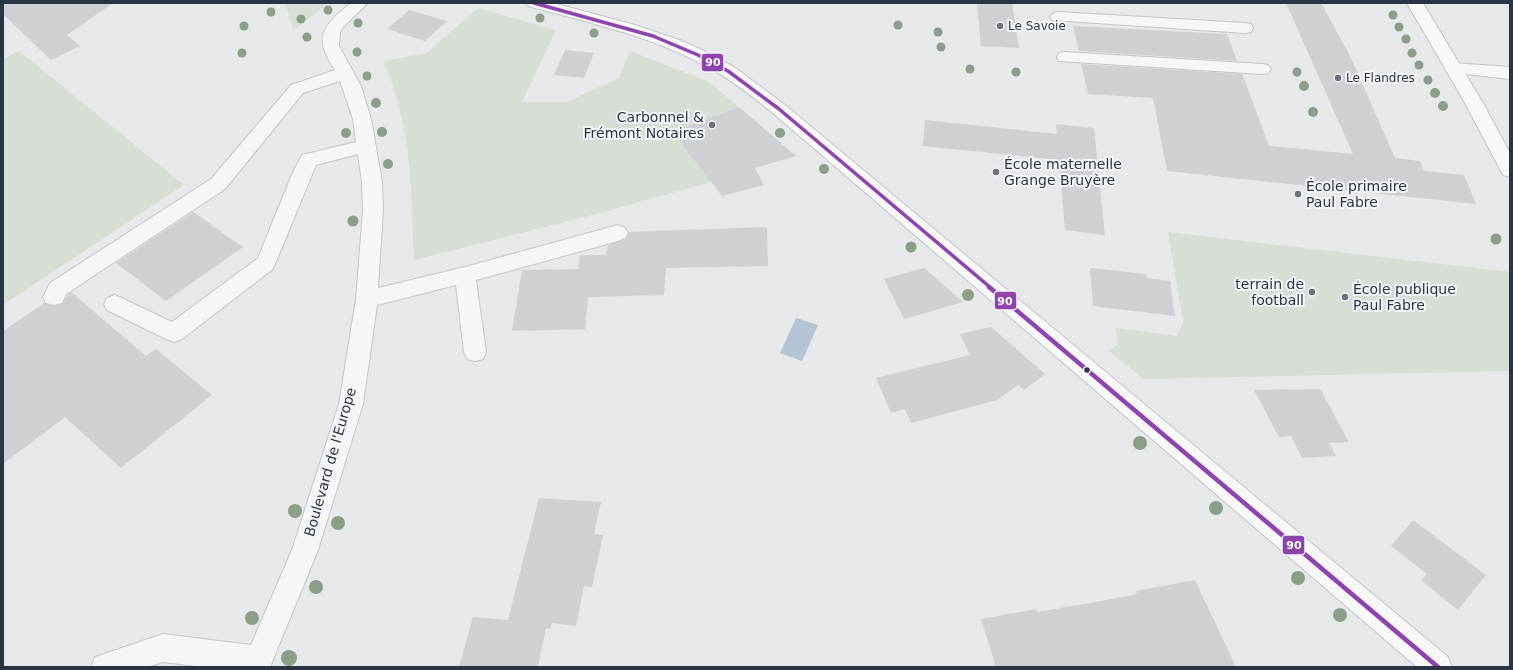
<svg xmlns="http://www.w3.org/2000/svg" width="1513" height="670" font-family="'DejaVu Sans',sans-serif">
<rect width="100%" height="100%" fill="#e6e8ea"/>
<g fill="#d6ded6">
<polygon points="285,3 328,3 294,30"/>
<path d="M478,8L556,30L522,102H567L619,78L630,51L707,81L739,107L673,132L686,149L722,179L604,212L414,260C412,206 412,148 396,96C393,84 388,73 384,61L427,53Z"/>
<polygon points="19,51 184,185 3,305 3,59"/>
<polygon points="1168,232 1510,272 1510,371 1144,379 1109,351 1118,344 1116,328 1177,336 1183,322"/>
</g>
<polygon fill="#b4c4d5" points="796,318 818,325 802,361 780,353"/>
<g fill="#ced0d3">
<polygon points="3,3 113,3 67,35 80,46 51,60 3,14"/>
<polygon points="977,3 1012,3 1019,48 981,46"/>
<polygon points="1286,3 1321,3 1350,56 1395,158 1420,161 1424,171 1464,175 1476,204 1167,171 1153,98 1088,94 1081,64 1242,74 1269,146 1353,154"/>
<polygon points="409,10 447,21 425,41 387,29"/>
<polygon points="1073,26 1227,34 1237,61 1079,51"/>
<polygon points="565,50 594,53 584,78 554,75"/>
<polygon points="739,107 796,156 755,168 764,185 722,196 673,132"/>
<polygon points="925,120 1057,134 1056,124 1094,128 1105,235 1065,230 1059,160 923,146"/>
<polygon points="193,212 243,247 166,301 116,263"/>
<polygon points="767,227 768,266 666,268 664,295 588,297 585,329 512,331 522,270 578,269 580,255 606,255 608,245 626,239 629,232"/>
<polygon points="924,268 963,302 904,319 884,279"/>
<polygon points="1090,268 1146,274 1147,278 1170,281 1175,316 1093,306"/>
<polygon points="71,292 146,356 156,349 212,395 121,468 65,417 3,464 3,331 44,303 54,306 62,304 67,295"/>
<polygon points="991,327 1045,374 1024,390 1018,385 997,400 911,423 905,409 891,413 876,378 970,355 960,334"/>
<polygon points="1320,389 1349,442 1329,443 1336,456 1302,458 1291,436 1279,437 1254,390"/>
<polygon points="539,498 601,502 594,534 603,535 592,587 584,586 576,626 552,623 550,629 546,628 538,667 459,667 473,617 508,620"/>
<polygon points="1413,520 1486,575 1458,610 1421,580 1427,574 1391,546"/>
<polygon points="1195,580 1236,667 996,667 981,619 1036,609 1037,612 1107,600 1137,594 1136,591"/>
</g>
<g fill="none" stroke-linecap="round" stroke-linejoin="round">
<defs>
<g id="minor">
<path d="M351,3H368L344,26L340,32L339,46L361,86L371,119L382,182L383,210L378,288L465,267L618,225L625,228L628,233L625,238L618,241L476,280L486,352L483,359L475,361L467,359L464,352L456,285L377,305L363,404L318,550L270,667H204L163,662L147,667H91L95,657L163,634L251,645L292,550L339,404L356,299L363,210L362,182L358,154L316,165L273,269L182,339L174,342L166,339L107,310L104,304L107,298L115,295L172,322L258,258L293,172L302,155L356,142L353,119L340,81L303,93L225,189L66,294L62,303L54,305L46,303L43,297L50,283L211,179L291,85L335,70C331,63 324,53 323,45C320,26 338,14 351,3Z"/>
<polygon points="1058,12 1245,23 1251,24 1253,28 1251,32 1245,33 1052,20 1050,17 1052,14"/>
<polygon points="1065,52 1262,64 1268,65 1271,69 1268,73 1262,74 1059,61 1057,57 1059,53"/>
<polygon points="1453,63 1510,67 1510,79 1447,72 1444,68 1447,64"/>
</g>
<g id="major">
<path d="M526,3H553L635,25L682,41L704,51L734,67L785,105L1448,657L1452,667H1417L773,113C754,98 735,82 713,70C656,37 591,23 528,6Z"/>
<polygon points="1407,3 1423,3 1483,103 1510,153 1510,177 1503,175 1465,103"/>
</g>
</defs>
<use href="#minor" stroke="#c4c6c8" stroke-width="2"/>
<use href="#major" stroke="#c2c5c8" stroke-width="2"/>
<use href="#minor" fill="#f5f6f7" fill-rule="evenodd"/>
<use href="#major" fill="#f8f8f8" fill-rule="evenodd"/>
<defs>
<polyline id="bus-1-far1" points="534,3 653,36 698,55 728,71 779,109 991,288"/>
<polyline id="bus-1" points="989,287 1438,667"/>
</defs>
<use href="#bus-1-far1" stroke="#f4f6f9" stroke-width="6"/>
<use href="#bus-1" stroke="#f4f6f9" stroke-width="8"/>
<use href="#bus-1-far1" stroke="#8e44ad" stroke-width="3.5"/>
<use href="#bus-1" stroke="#8e44ad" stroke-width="4.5"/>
</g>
<g fill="#8a9e88">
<circle cx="328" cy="10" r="4.5"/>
<circle cx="271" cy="12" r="4.5"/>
<circle cx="1393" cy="15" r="4.5"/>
<circle cx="540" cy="18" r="4.5"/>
<circle cx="301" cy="19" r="4.5"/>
<circle cx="358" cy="23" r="4.5"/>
<circle cx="898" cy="25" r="4.5"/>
<circle cx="244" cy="26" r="4.5"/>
<circle cx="1399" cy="27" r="4.5"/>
<circle cx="938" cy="32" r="4.5"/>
<circle cx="594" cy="33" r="4.5"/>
<circle cx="307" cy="37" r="4.5"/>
<circle cx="1406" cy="39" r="4.5"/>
<circle cx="941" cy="47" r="4.5"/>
<circle cx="357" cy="52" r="4.5"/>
<circle cx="242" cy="53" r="4.5"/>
<circle cx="1412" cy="53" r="4.5"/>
<circle cx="1419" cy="65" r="4.5"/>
<circle cx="970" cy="69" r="4.5"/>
<circle cx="1016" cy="72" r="4.5"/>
<circle cx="1297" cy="72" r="4.5"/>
<circle cx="367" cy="76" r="4.5"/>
<circle cx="1428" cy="80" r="4.5"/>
<circle cx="1304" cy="86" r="5"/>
<circle cx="1435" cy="93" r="5"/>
<circle cx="376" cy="103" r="5"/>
<circle cx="1443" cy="106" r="5"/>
<circle cx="1313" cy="112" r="5"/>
<circle cx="382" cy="132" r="5"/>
<circle cx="346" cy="133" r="5"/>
<circle cx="780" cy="133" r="5"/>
<circle cx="388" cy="164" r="5"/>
<circle cx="824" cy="169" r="5"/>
<circle cx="353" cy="221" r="5.5"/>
<circle cx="1496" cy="239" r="5.5"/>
<circle cx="911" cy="247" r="5.5"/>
<circle cx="968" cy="295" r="6"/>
<circle cx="1140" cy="443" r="7"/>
<circle cx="1216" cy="508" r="7"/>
<circle cx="295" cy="511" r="7"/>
<circle cx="338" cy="523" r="7"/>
<circle cx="1298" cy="578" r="7"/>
<circle cx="316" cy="587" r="7"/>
<circle cx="1340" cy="615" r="7"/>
<circle cx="252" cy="618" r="7"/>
<circle cx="289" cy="658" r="8"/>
</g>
<g fill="#6c737f" stroke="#f4f6f9" stroke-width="1.5">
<circle cx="1000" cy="26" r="4"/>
<circle cx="1338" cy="78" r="4"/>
<circle cx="712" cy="125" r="4"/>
<circle cx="996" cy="172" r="4"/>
<circle cx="1298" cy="194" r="4"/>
<circle cx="1312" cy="292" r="4"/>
<circle cx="1345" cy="297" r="4"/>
</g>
<circle fill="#2b3445" stroke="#f4f6f9" stroke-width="1.5" cx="1087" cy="370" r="3.5"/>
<g text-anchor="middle" stroke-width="4" stroke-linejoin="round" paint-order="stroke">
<g font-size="12" fill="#2b3445" stroke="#f4f6f9" text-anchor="start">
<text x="1008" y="30">Le Savoie</text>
<text x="1346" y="82">Le Flandres</text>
</g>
<g font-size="14" fill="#2b3445" stroke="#f4f6f9" text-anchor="start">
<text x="704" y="122" text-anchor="end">Carbonnel &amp;<tspan x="704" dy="16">Frémont Notaires</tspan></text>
<text x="1004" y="169">École maternelle<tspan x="1004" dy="16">Grange Bruyère</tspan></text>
<text x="1306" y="191">École primaire<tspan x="1306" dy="16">Paul Fabre</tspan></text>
<text x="1304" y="289" text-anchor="end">terrain de<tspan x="1304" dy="16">football</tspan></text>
<text x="1353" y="294">École publique<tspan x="1353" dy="16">Paul Fabre</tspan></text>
</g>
<g font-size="14" fill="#2b3445" stroke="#f4f6f9">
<text transform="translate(330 462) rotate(-74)" y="5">Boulevard de l'Europe</text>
</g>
</g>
<g stroke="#f4f6f9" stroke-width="1.5">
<rect x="701" y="53" width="23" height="19" rx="4" fill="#8e44ad"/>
<rect x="994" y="291" width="23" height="19" rx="4" fill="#8e44ad"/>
<rect x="1282" y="535" width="23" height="20" rx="4" fill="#8e44ad"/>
</g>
<g font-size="11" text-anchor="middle" font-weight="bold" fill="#fff">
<text x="713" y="66">90</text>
<text x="1005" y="305">90</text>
<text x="1294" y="549">90</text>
</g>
<rect width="1513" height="670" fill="none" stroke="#2b3445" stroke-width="8"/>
</svg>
